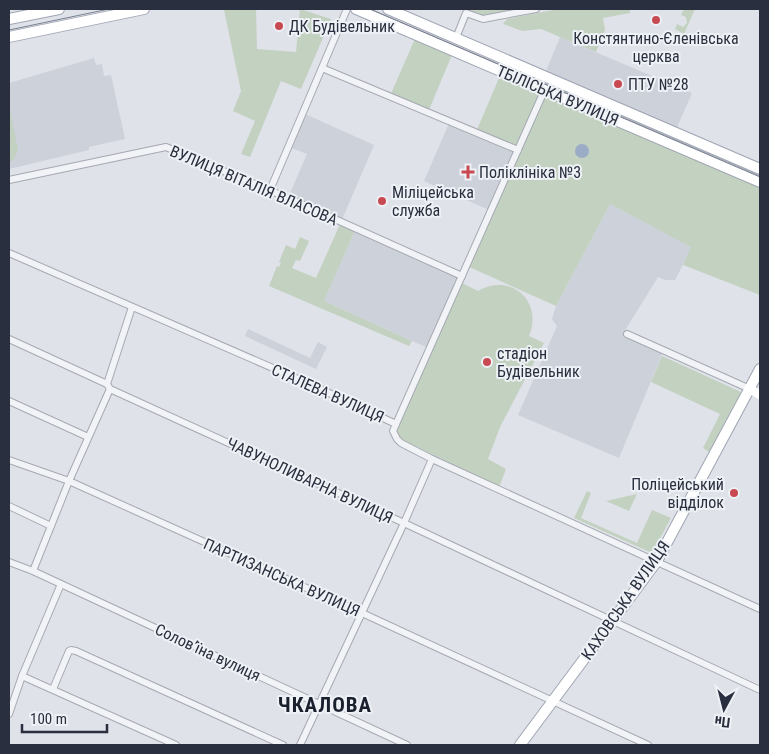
<svg xmlns="http://www.w3.org/2000/svg" width="769" height="754" font-family="'Roboto Condensed',sans-serif">
<rect width="100%" height="100%" fill="#dfe2e8"/>
<g fill="#cdd1da">
<polygon points="560,37 692,93 675,132 544,76"/>
<polygon points="94,58 96,65 102,64 104,76 111,75 125,139 89,147 89,150 9,169 9,83"/>
<polygon points="303,113 374,145 341,222 288,198 307,154 289,147"/>
<polygon points="450,121 518,150 491,211 424,181"/>
<polygon points="610,204 692,247 675,280 665,280 658,277 624,332 664,350 619,458 518,415 557,326 552,319 556,306"/>
<polygon points="356,228 462,276 430,349 324,301"/>
<polygon points="248,329 310,358 318,342 327,347 316,369 245,336"/>
</g>
<g fill="#c3d1c1">
<polygon points="232,9 256,9 257,49 296,52 300,9 331,19 301,89 281,81 250,157 241,154 255,121 233,111 241,91 224,10"/>
<polygon points="467,9 510,9 511,10 482,16"/>
<polygon points="558,9 630,9 630,13 603,18 605,30 596,52 541,29 522,31 503,24 507,19"/>
<polygon points="684,9 695,9 684,34 675,29 677,24 683,27 687,23 686,17 681,15"/>
<polygon points="417,34 454,50 428,112 390,96"/>
<polygon points="502,71 760,182 760,295 683,265 691,247 610,204 556,306 467,266 518,150 476,132"/>
<polygon points="9,105 18,150 14,159 9,163"/>
<polygon points="341,222 356,228 324,301 412,341 409,346 269,286 277,266 279,267 281,263 279,262 286,245 295,249 300,237 309,241 300,261 296,260 292,268 316,278"/>
<path d="M462,283L478,291C510,272 544,301 529,336L544,343L500,427L488,459L506,469L500,485H495L401,439L396,431Z"/>
<polygon points="662,356 741,392 709,452 703,448 720,414 651,382"/>
<polygon points="587,491 591,493 581,518 637,543 652,510 671,518 652,553 574,518"/>
<polygon points="637,494 629,511 606,501"/>
</g>
<circle fill="#9badc6" cx="582" cy="151" r="7"/>
<g fill="none" stroke-linecap="round" stroke-linejoin="round">
<defs>
<g id="street">
<polyline points="456,38 466,13 483,19 536,9"/>
<polyline points="322,68 518,150"/>
<polyline points="9,180 166,147 288,198 462,276"/>
<polyline points="270,190 347,9"/>
<polyline points="9,253 314,386 396,424 393,431 397,439 401,443 432,459 760,609"/>
<polyline points="627,334 750,389"/>
<polyline points="9,339 107,384 110,389 404,523 760,690"/>
<polyline points="107,384 132,307"/>
<polyline points="9,401 88,437"/>
<polyline points="396,424 545,89"/>
<polyline points="9,460 69,481 362,613 648,745"/>
<polyline points="9,506 51,526"/>
<polyline points="9,562 33,571 407,745"/>
<polyline points="33,571 69,481 110,389"/>
<polyline points="22,676 61,584"/>
<polyline points="53,689 69,651 71,650 76,651 283,745"/>
<polyline points="9,714 22,676 176,745"/>
<polyline points="300,745 404,523 432,459"/>
</g>
<g id="primary">
<polyline points="356,9 760,182"/>
<polyline points="388,9 760,169"/>
<polyline points="9,19 59,9"/>
<polyline points="9,37 144,9"/>
<polyline points="520,745 657,561 760,369"/>
</g>
</defs>
<use href="#street" stroke="#a5a9b2" stroke-width="8"/>
<use href="#primary" stroke="#9fa5b3" stroke-width="12"/>
<use href="#street" stroke="#f2f3f6" stroke-width="6"/>
<polyline stroke="#fff" stroke-width="9" points="750,389 760,395"/>
<use href="#primary" stroke="#fff" stroke-width="10"/>
<g stroke="#798091" stroke-width="1">
<polyline points="370,9 760,177"/>
<polyline points="9,30 109,9"/>
</g>
</g>
<g fill="#c84952" stroke="#eef1f5" stroke-width="2">
<circle cx="656" cy="20" r="5"/>
<circle cx="279" cy="26" r="5"/>
<circle cx="618" cy="84" r="5"/>
<path d="M465.5 164.5h5v5h5v5h-5v5h-5v-5h-5v-5h5z"/>
<circle cx="382" cy="201" r="5"/>
<circle cx="487" cy="362" r="5"/>
<circle cx="734" cy="493" r="5"/>
</g>
<g text-anchor="middle" stroke-width="4" stroke-linejoin="round" paint-order="stroke">
<g font-size="16" fill="#292f3e" stroke="#eef1f5" text-anchor="start">
<text x="289" y="32">ДК Будівельник</text>
<text x="656" y="44" text-anchor="middle">Констянтино-Єленівська<tspan x="656" dy="18">церква</tspan></text>
<text x="628" y="90">ПТУ №28</text>
<text x="479" y="178">Поліклініка №3</text>
<text x="392" y="198">Міліцейська<tspan x="392" dy="18">служба</tspan></text>
<text x="497" y="359">стадіон<tspan x="497" dy="18">Будівельник</tspan></text>
<text x="724" y="490" text-anchor="end">Поліцейський<tspan x="724" dy="18">відділок</tspan></text>
</g>
<g font-size="16" fill="#292f3e" stroke="#eef1f5">
<text transform="translate(558 95) rotate(23)" y="6">ТБІЛІСЬКА ВУЛИЦЯ</text>
<text transform="translate(254 185) rotate(23)" y="6">ВУЛИЦЯ ВІТАЛІЯ ВЛАСОВА</text>
<text transform="translate(328 393) rotate(24)" y="6">СТАЛЕВА ВУЛИЦЯ</text>
<text transform="translate(310 480) rotate(25)" y="6">ЧАВУНОЛИВАРНА ВУЛИЦЯ</text>
<text transform="translate(282 577) rotate(24)" y="6">ПАРТИЗАНСЬКА ВУЛИЦЯ</text>
<text transform="translate(625 600) rotate(-55)" y="6">КАХОВСЬКА ВУЛИЦЯ</text>
<text transform="translate(208 652) rotate(25)" y="6">Соловʼїна вулиця</text>
</g>
<g font-size="21" font-weight="bold" letter-spacing="1" fill="#1b202f" stroke="#eef1f5">
<text x="325" y="712">ЧКАЛОВА</text>
</g>
</g>
<rect width="769" height="754" fill="none" stroke="#292f3e" stroke-width="20"/>
<g transform="translate(724 709) rotate(187)" stroke="#eef1f5" stroke-width="4" paint-order="stroke">
<path d="M0-4L9 19L0 12L-9 19Z" fill="#292f3e"/>
<text y="-8" font-size="14" font-weight="bold" text-anchor="middle" fill="#292f3e">Пн</text>
</g>
<path d="M22 724v8h85v-8" fill="none" stroke="#292f3e" stroke-width="2.5"/>
<text x="30" y="724" font-size="15" fill="#292f3e" stroke="#eef1f5" stroke-width="4" paint-order="stroke">100 m</text>
</svg>
